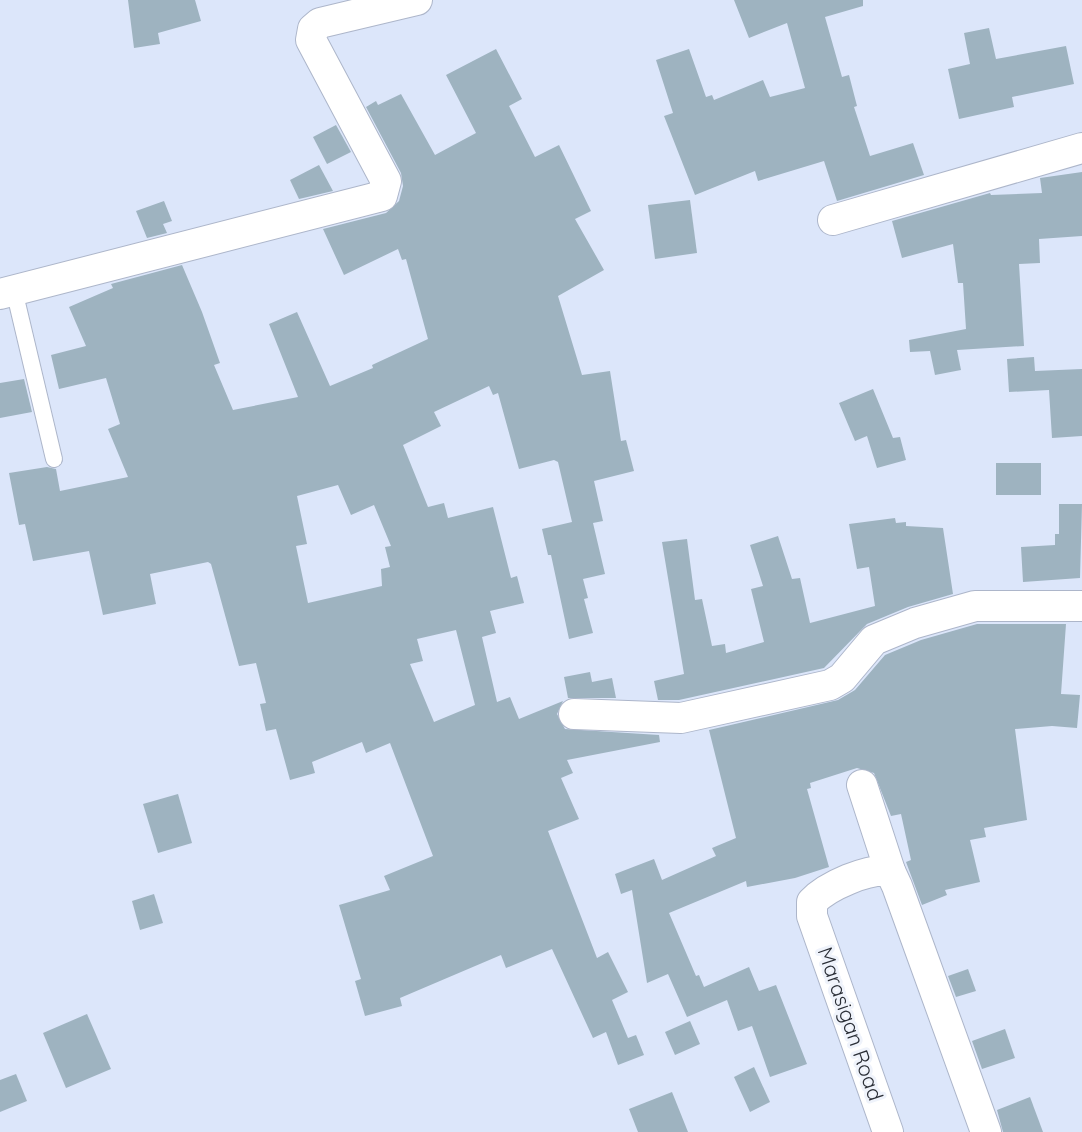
<svg xmlns="http://www.w3.org/2000/svg" width="1082" height="1132" font-family="Quicksand,sans-serif">
<rect width="100%" height="100%" fill="#dce6fa"/>
<g fill="#9eb3c0" fill-rule="evenodd">
<polygon points="128,0 195,0 201,21 158,33 160,44 134,48"/>
<polygon points="734,0 863,0 863,6 825,17 842,77 849,75 857,106 854,107 870,156 913,143 924,175 837,201 824,161 758,181 755,171 695,195 664,116 673,113 656,60 689,49 706,97 712,95 714,100 763,80 770,97 805,88 787,23 749,38"/>
<polygon points="989,28 996,59 1066,46 1074,84 1012,97 1014,107 959,119 948,69 970,64 964,33"/>
<path d="M496,49L522,99L509,106L535,157L559,145L591,211L575,219L604,270L558,296L582,375L610,371L621,441L626,440L634,471L594,481L603,521L593,523L605,574L583,579L588,598L584,599L593,633L569,639L551,555H548L542,529L572,522L558,462L554,460L519,469L498,393L493,395L489,386L434,412L441,426L403,445L428,507L444,503L448,518L493,507L511,578L517,576L524,603L490,611L496,633L482,637L497,702L510,697L519,719L563,701L557,714L565,729L659,735L660,742L567,760L573,773L561,778L579,819L548,831L597,958L608,952L628,992L612,1000L628,1038L636,1035L644,1055L618,1065L606,1032L593,1038L552,949L506,968L501,955L400,998L402,1006L365,1016L355,981L361,979L339,905L390,890L384,876L433,856L390,743L366,753L362,742L312,762L315,773L290,780L276,729L266,731L260,704L266,703L256,663L239,666L211,564L208,562L150,574L156,604L103,615L89,551L33,561L25,524L19,525L9,473L47,467L56,469L60,491L128,477L108,429L120,424L106,378L59,389L51,355L86,346L69,307L113,288L111,284L182,265L202,312L220,363L214,365L233,410L298,397L269,324L297,312L330,386L373,368L372,365L428,339L406,259L402,260L398,249L344,275L323,229L386,213L399,201L403,186L401,173L366,107L376,101L378,105L401,94L435,155L476,133L446,75ZM338,485L351,515L374,505L391,546L385,547L390,567L381,569L382,586L308,603L296,546L307,544L297,496ZM456,630L475,705L434,722L410,664L423,661L417,639Z"/>
<polygon points="336,125 351,152 327,164 313,137"/>
<polygon points="319,165 333,191 299,199 290,180"/>
<polygon points="1082,172 1082,236 1039,239 1040,263 1019,264 1024,346 957,350 961,370 935,375 930,351 910,352 909,340 966,329 963,283 958,283 953,244 902,258 892,221 990,193 991,195 1042,193 1040,178"/>
<polygon points="690,200 697,253 655,259 648,205"/>
<polygon points="164,201 172,221 163,224 167,233 147,238 136,211"/>
<polygon points="1034,357 1035,371 1082,369 1082,436 1052,438 1049,390 1009,392 1007,359"/>
<polygon points="24,379 32,412 0,418 0,383"/>
<polygon points="873,389 893,438 900,437 906,460 877,468 867,436 855,441 839,403"/>
<rect x="996" y="463" width="45" height="32"/>
<polygon points="1059,504 1082,504 1080,578 1023,582 1021,547 1055,545 1055,534 1059,534"/>
<polygon points="895,518 896,523 906,522 906,526 943,528 953,594 908,607 867,624 824,668 679,700 658,700 654,681 684,674 662,542 687,539 695,600 702,599 712,646 725,644 726,653 764,642 751,589 763,586 750,545 778,536 792,579 800,578 810,623 875,606 869,567 857,569 849,524"/>
<polygon points="977,624 1066,624 1061,694 1080,695 1077,728 1052,726 1015,729 1027,820 984,828 986,837 970,840 980,882 945,890 947,895 922,905 906,862 911,860 901,814 891,816 874,773 857,768 810,783 811,788 807,789 829,867 795,878 747,887 746,881 669,913 696,976 699,975 704,987 749,967 759,991 776,985 807,1064 770,1077 752,1026 738,1031 727,1000 687,1017 668,974 647,983 632,890 621,894 615,874 654,859 662,880 716,856 712,848 736,838 709,730 838,700 855,690 885,655 921,640"/>
<polygon points="590,672 592,682 612,678 616,698 568,698 564,677"/>
<polygon points="178,794 192,843 158,853 143,804"/>
<polygon points="154,894 163,923 140,930 132,901"/>
<polygon points="968,969 976,991 956,997 948,976"/>
<polygon points="87,1014 111,1069 66,1088 43,1033"/>
<polygon points="690,1021 700,1044 675,1055 665,1032"/>
<polygon points="1005,1029 1015,1058 982,1069 972,1041"/>
<polygon points="754,1067 770,1102 750,1112 734,1077"/>
<polygon points="16,1074 27,1101 0,1112 0,1080"/>
<polygon points="672,1092 688,1132 638,1132 629,1109"/>
<polygon points="1030,1097 1043,1132 1003,1132 997,1110"/>
</g>
<g fill="none" stroke-linecap="round" stroke-linejoin="round">
<defs>
<polyline id="service" points="14,290 54,459"/>
<g id="minor">
<polyline points="833,220 1082,148"/>
<polyline points="0,294 382,196 386,181 311,40 313,29 320,23 417,0"/>
<polyline points="574,714 681,718 830,685 842,678 874,640 915,623 975,606 1082,606"/>
<polyline points="862,785 890,871"/>
<path d="M888,1132L812,916V902C827,886 868,868 890,871L897,886L986,1132"/>
</g>
</defs>
<use href="#service" stroke="#adb6ca" stroke-width="18"/>
<use href="#minor" stroke="#adb6ca" stroke-width="32"/>
<use href="#service" stroke="#fff" stroke-width="16"/>
<use href="#minor" stroke="#fff" stroke-width="30"/>
</g>
<g text-anchor="middle" stroke-width="6" stroke-linejoin="round" paint-order="stroke">
<g font-size="21" fill="#2a2e36" stroke="#eff3fb">
<text transform="translate(850 1024) rotate(71)" y="7">Marasigan Road</text>
</g>
</g>
</svg>
